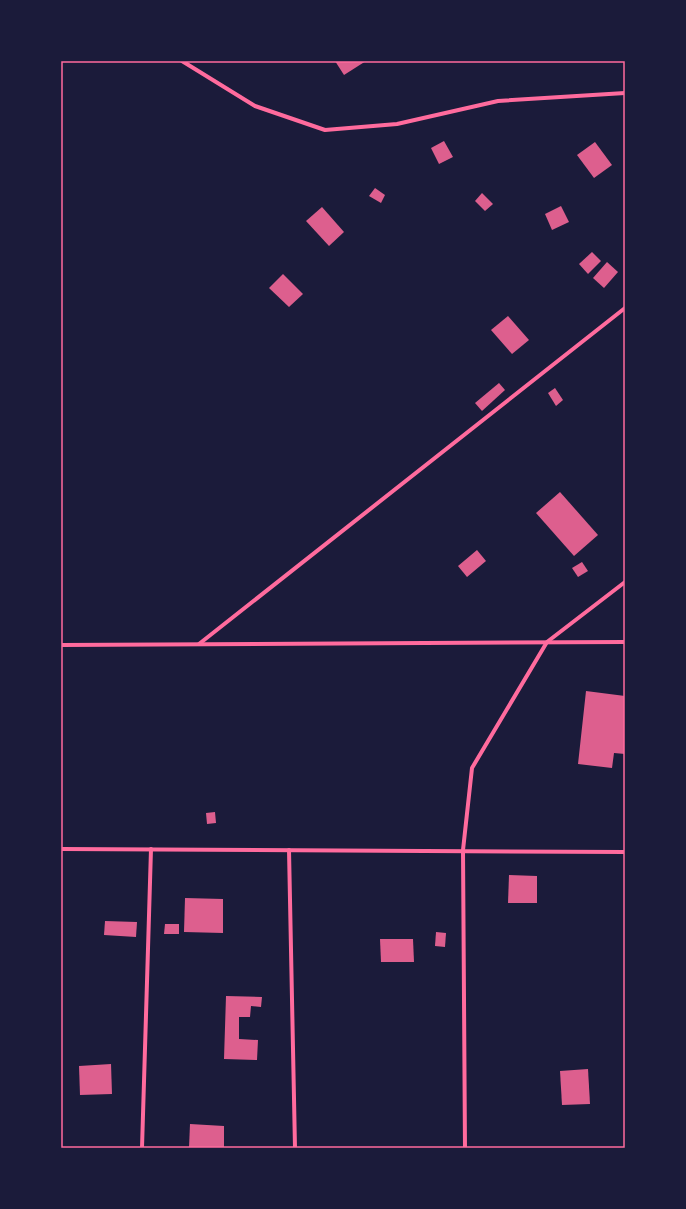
<svg xmlns="http://www.w3.org/2000/svg" width="686" height="1209" font-family="'Sofia Sans Condensed',sans-serif">
<rect width="100%" height="100%" fill="#1b1b3a"/>
<g fill="#dd5f8e">
<polygon points="335,61 366,61 344,75"/>
<polygon points="444,141 453,157 439,164 431,148"/>
<polygon points="595,142 612,165 594,178 577,155"/>
<polygon points="375,188 385,195 381,203 369,196"/>
<polygon points="482,193 493,204 485,211 475,201"/>
<polygon points="561,206 569,222 552,230 545,214"/>
<polygon points="322,207 344,232 329,246 306,221"/>
<polygon points="592,252 601,261 588,274 579,264"/>
<polygon points="607,262 618,272 604,288 593,278"/>
<polygon points="283,274 303,294 289,307 269,288"/>
<polygon points="508,316 529,340 512,354 491,330"/>
<polygon points="499,383 505,390 482,411 475,403"/>
<polygon points="555,388 563,400 556,406 548,393"/>
<polygon points="560,492 598,535 574,556 536,513"/>
<polygon points="477,550 486,561 467,577 458,566"/>
<polygon points="582,562 588,571 578,577 572,568"/>
<polygon points="586,691 625,696 625,754 614,753 612,768 578,764"/>
<polygon points="215,812 216,823 207,824 206,813"/>
<polygon points="509,875 537,876 537,903 508,903"/>
<polygon points="185,898 223,899 223,933 184,932"/>
<polygon points="105,921 137,922 136,937 104,935"/>
<polygon points="165,924 179,924 179,934 164,934"/>
<polygon points="436,932 446,933 445,947 435,946"/>
<polygon points="380,939 413,939 414,962 381,962"/>
<polygon points="226,996 262,997 261,1007 251,1006 250,1017 239,1017 239,1039 258,1040 257,1060 224,1059"/>
<polygon points="111,1064 112,1094 80,1095 79,1066"/>
<polygon points="588,1069 590,1104 562,1105 560,1071"/>
<polygon points="190,1124 224,1126 224,1148 189,1148"/>
</g>
<g fill="none" stroke-linecap="round" stroke-linejoin="round">
<g stroke="#ff6b9d" stroke-width="4">
<polyline points="182,61 255,106 325,130 397,124 498,101 625,93"/>
<polyline points="199,644 625,308"/>
<polyline points="61,645 625,642"/>
<polyline points="61,849 625,852"/>
<polyline points="289,850 295,1148"/>
<polyline points="142,1148 151,849"/>
<polyline points="465,1148 463,850 472,768 547,642 625,582"/>
</g>
</g>
<rect width="686" height="1209" fill="none" stroke="#1b1b3a" stroke-width="124"/>
<rect x="62" y="62" width="562" height="1085" fill="none" stroke="#ff6b9d" stroke-width="1.5"/>
</svg>
